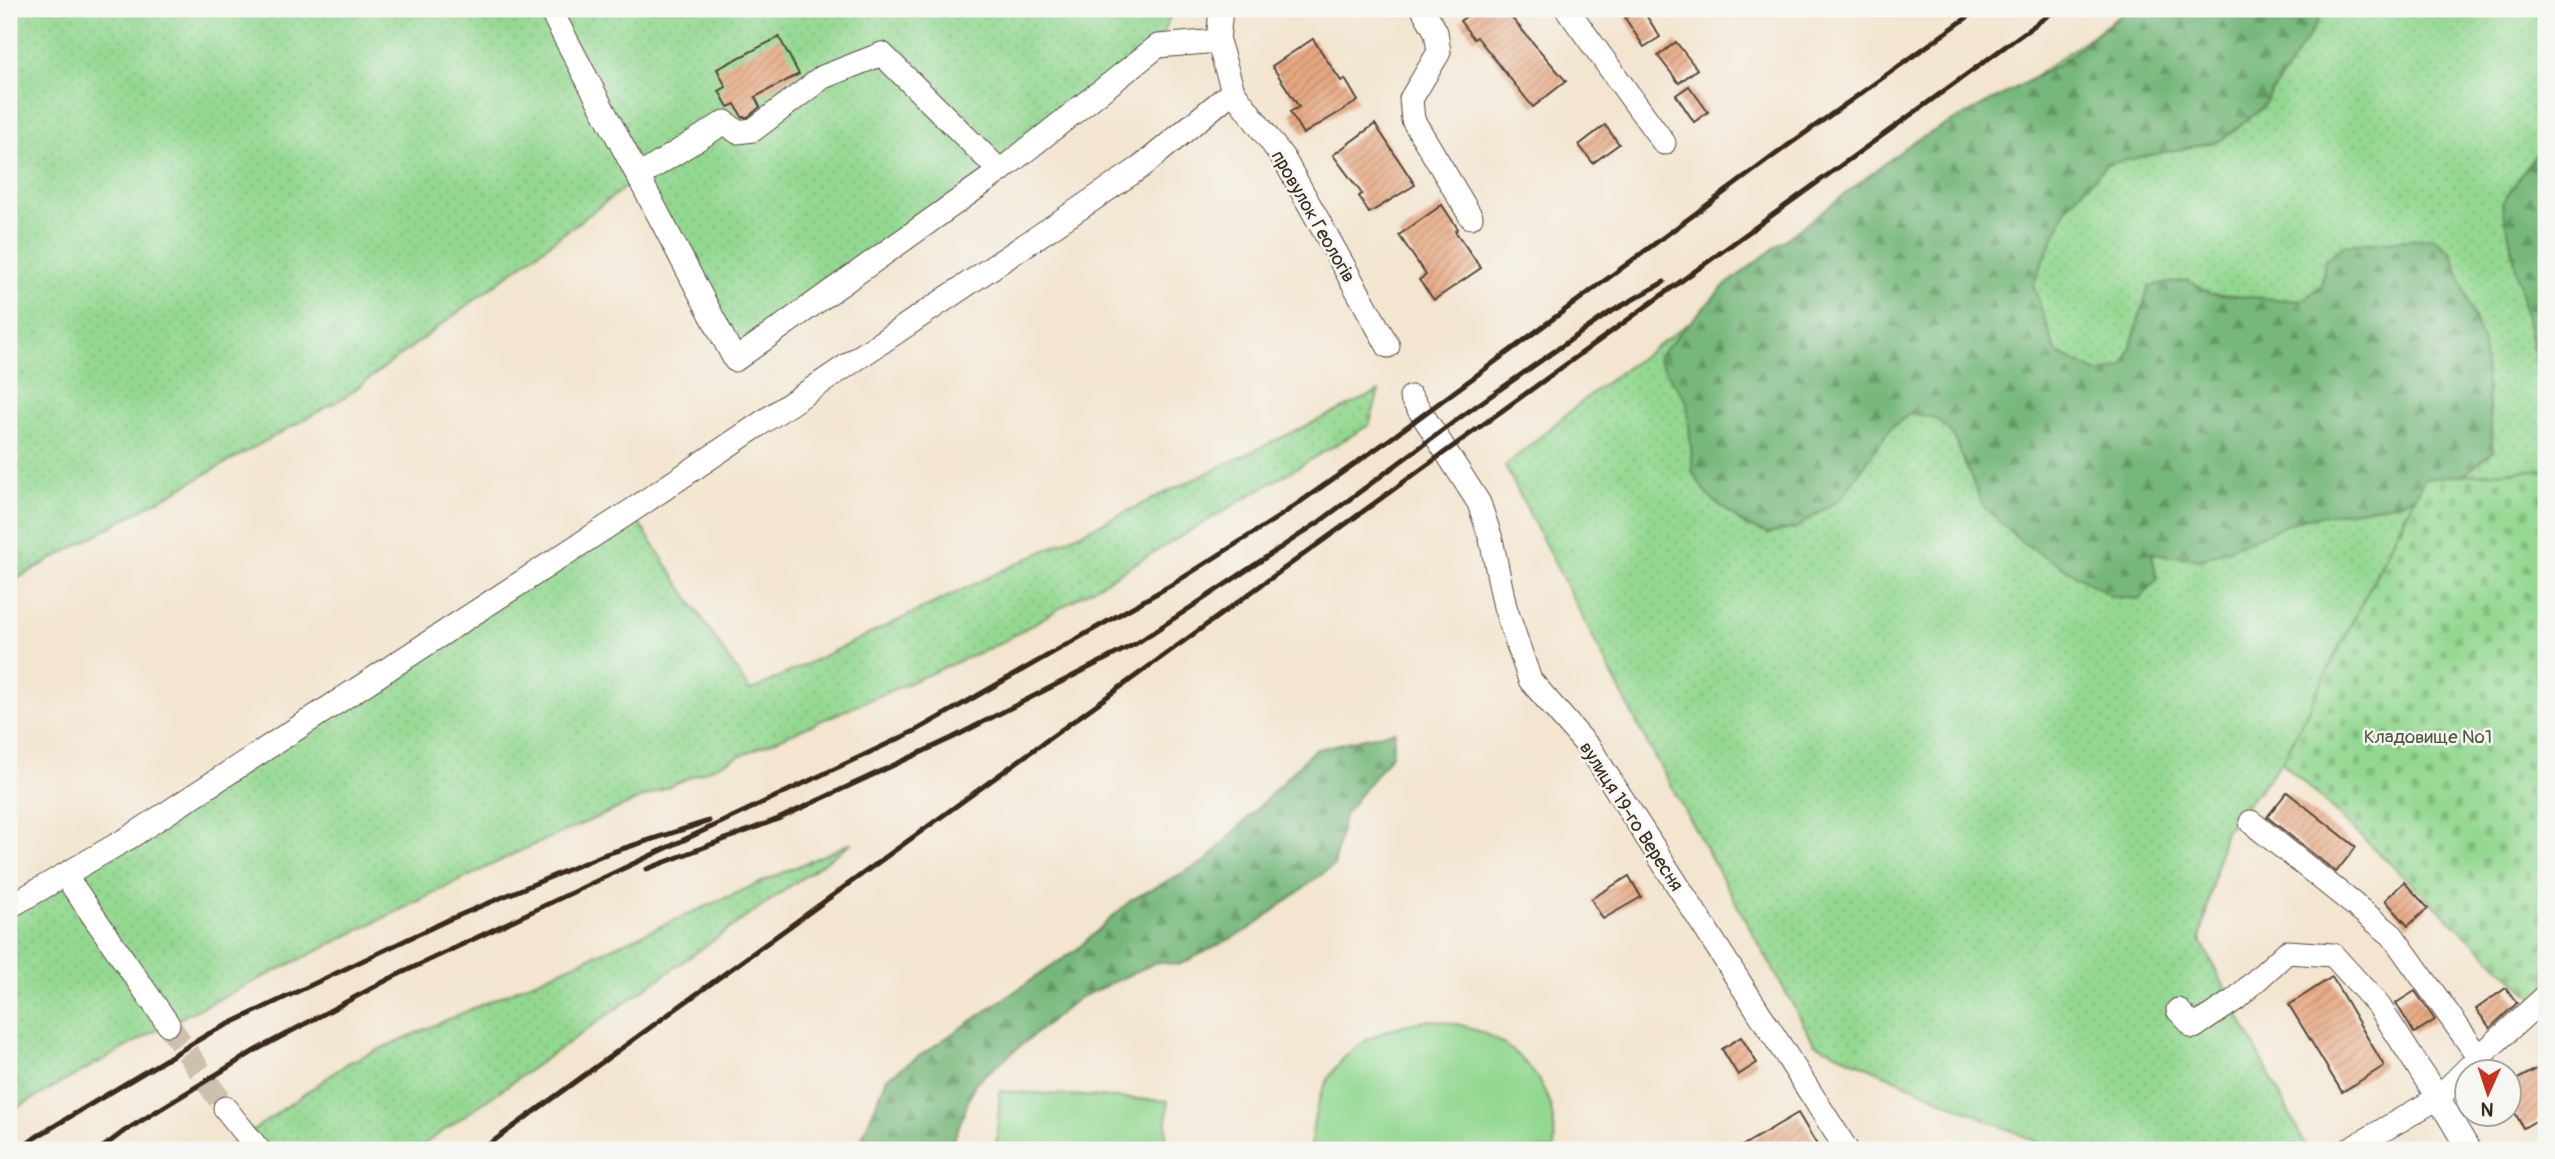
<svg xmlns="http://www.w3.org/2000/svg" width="2555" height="1159" font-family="Pangolin,sans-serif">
<defs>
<pattern id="grass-dots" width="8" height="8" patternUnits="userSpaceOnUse" patternTransform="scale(1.75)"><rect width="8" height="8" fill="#93d891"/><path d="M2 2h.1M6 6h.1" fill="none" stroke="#80ba7d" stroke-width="1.8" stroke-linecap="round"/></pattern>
<pattern id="forest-firs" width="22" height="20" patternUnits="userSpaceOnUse" patternTransform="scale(1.75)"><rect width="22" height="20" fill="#76b87b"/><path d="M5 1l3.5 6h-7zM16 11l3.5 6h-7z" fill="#629664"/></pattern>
<pattern id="cemetery-stones" width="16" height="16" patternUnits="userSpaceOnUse" patternTransform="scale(1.75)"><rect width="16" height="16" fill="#93d891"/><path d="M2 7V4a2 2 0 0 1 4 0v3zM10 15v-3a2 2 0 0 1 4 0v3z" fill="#80ba7d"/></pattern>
<pattern id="building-hatch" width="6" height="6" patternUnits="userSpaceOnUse" patternTransform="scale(1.75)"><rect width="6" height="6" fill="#e7a882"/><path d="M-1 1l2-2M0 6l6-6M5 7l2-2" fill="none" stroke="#bc896a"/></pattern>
</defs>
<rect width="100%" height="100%" fill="#f6f6f2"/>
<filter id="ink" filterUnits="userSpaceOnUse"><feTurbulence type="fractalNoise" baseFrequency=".0143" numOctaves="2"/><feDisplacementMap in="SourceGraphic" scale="14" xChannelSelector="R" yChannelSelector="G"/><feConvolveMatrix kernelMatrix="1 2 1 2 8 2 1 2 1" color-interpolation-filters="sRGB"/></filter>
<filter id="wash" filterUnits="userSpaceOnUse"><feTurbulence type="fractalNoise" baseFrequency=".00686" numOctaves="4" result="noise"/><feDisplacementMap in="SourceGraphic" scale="28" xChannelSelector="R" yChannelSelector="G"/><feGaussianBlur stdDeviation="1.57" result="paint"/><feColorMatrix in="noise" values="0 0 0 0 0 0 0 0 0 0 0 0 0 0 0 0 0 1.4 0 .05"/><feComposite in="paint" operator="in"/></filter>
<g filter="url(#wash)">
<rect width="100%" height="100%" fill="#f3e5cf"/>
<g fill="url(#grass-dots)" stroke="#678158" stroke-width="2">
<polygon points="9,9 1173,9 1158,46 735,360 631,183 345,397 9,583"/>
<polygon points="2129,9 2546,9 2546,469 2424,478 2282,762 2224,833 2200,939 2306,1146 2299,1150 2055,1150 1814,1043 1647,743 1505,466 1597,389"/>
<polygon points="1379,391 1369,425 1001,643 522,850 168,1024 9,1112 9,907 631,511 750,691"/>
<polygon points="853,842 416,1150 225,1150 348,1063"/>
</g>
<g fill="url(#forest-firs)" stroke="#58714c" stroke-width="2">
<polygon points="2129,9 2326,9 2261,109 2220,141 2107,164 2067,207 2033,285 2056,352 2100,374 2125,365 2149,286 2188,280 2210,294 2302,301 2322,284 2325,260 2344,245 2433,238 2451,251 2483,344 2493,451 2465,474 2401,503 2301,519 2201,560 2152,553 2157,579 2140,599 2113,597 2021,542 1983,506 1953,435 1935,418 1911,413 1890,429 1842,497 1796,528 1768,534 1745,525 1707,495 1693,473 1687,402 1657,358 1722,288 1913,142 2057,66"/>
<polygon points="2546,139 2546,397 2540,381 2502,203"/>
<polygon points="1395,731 1392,754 1344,815 1334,865 1248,930 1179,965 1157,962 1079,998 975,1083 950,1150 857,1150 887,1078 1076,950 1131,900 1206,861 1314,750"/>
</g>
<polygon fill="url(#cemetery-stones)" stroke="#678158" stroke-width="2" points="2546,469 2546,1010 2282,762 2425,478"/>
<g fill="#93d891" stroke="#678158" stroke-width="2">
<path d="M1432,1020C1502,1026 1561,1075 1554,1150H1311C1313,1071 1355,1029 1432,1020Z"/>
<polygon points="1000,1091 1168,1101 1165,1150 996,1150"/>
</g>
<g id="blocks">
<g fill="url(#building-hatch)">
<polygon points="1476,9 1504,9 1566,81 1533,107 1477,37 1474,39 1460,21"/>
<polygon points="1639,9 1642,9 1660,37 1644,47 1625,18"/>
<polygon points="779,37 799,74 755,97 760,107 748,117 742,117 735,104 728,107 719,91 726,87 717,69"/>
<polygon points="1313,39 1341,81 1345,79 1358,101 1303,134 1290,112 1299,107 1272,66"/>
<polygon points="1676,42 1697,69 1679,83 1658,56"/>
<polygon points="1689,86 1708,112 1694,122 1676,95"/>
<polygon points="1375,124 1415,185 1369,213 1359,196 1362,194 1333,155"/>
<polygon points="1605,125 1619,144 1593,163 1579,145"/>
<polygon points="1442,205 1458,229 1455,231 1481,268 1434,300 1419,280 1426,275 1399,235"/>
<polygon points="2287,792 2356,847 2336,872 2267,817"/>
<polygon points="1629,876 1641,897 1603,919 1591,899"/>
<polygon points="2404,882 2428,908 2408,926 2385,900"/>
<polygon points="2332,977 2384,1066 2342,1092 2289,1005"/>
<polygon points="2506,988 2517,1003 2490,1028 2476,1009"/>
<polygon points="2415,991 2435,1020 2414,1033 2396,1003"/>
<polygon points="1741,1037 1757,1063 1738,1075 1722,1049"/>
<polygon points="2546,1064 2546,1115 2523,1128 2510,1103 2510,1083"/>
<polygon points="1798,1113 1820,1150 1735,1150"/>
</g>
</g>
</g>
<g filter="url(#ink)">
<use href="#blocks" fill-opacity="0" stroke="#574639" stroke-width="2"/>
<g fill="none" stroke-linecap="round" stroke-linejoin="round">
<polyline stroke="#cec0ac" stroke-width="23" stroke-dasharray="23 11" stroke-linecap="butt" points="168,1024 225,1108"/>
<defs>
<g id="minor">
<polyline points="550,9 735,360 1000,171 1158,46 1218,41"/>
<polyline points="1221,9 1218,41 1233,91 1284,159 1388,346"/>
<polyline points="1423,9 1436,32 1439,52 1411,99 1413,120 1471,217"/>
<polyline points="1567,9 1664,143"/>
<polyline points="639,176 725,122 737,132 753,130 823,77 882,54 1000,171"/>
<polyline points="1411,397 1479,503 1491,539 1505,607 1530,680 1591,750 1847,1150"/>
<polyline points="65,875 168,1024"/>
<polyline points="9,907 130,837 631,511 1141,167 1233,91"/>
<polyline points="2178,1010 2194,1027 2236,999 2287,952 2333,955 2379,1006 2438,1098 2479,1057 2392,935 2251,822"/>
<polyline points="2479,1057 2546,996"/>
<polyline points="225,1108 259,1150"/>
<polyline points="2349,1150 2438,1098 2469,1150"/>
</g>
</defs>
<use href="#minor" stroke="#574639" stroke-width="25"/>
<use href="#minor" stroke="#fff" stroke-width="23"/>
<g stroke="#3b2a1e" stroke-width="5">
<polyline points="647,869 778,819 952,738 1137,643 1319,522 1462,416 1609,313 1664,282"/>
<polyline points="19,1150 36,1137 210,1033 448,920 603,855 709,821"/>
<polyline points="99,1150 123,1132 256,1050 391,978 917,730 1173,584 1280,516 1393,437 1787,146 1979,9"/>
<polyline points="481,1150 2057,9"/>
</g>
</g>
</g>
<g text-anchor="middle" stroke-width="5" stroke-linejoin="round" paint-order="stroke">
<g font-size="19" fill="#3b2a1e" stroke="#f6f6f2">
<text transform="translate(1314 216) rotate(60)" y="7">провулок Геологів</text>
<text transform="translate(1632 816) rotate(57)" y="7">вулиця 19-го Вересня</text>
</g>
<g font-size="19" fill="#51563b" stroke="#f6f6f2">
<text x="2428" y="743">Кладовище №1</text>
</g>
</g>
<rect width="2555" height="1159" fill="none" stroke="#f6f6f2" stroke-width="35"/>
<g transform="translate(2488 1093) rotate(183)"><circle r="33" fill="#f6f6f2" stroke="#aba49d" stroke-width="2"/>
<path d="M0-5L12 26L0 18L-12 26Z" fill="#c8321e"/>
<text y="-10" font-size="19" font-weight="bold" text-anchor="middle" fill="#3b2a1e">N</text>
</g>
</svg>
